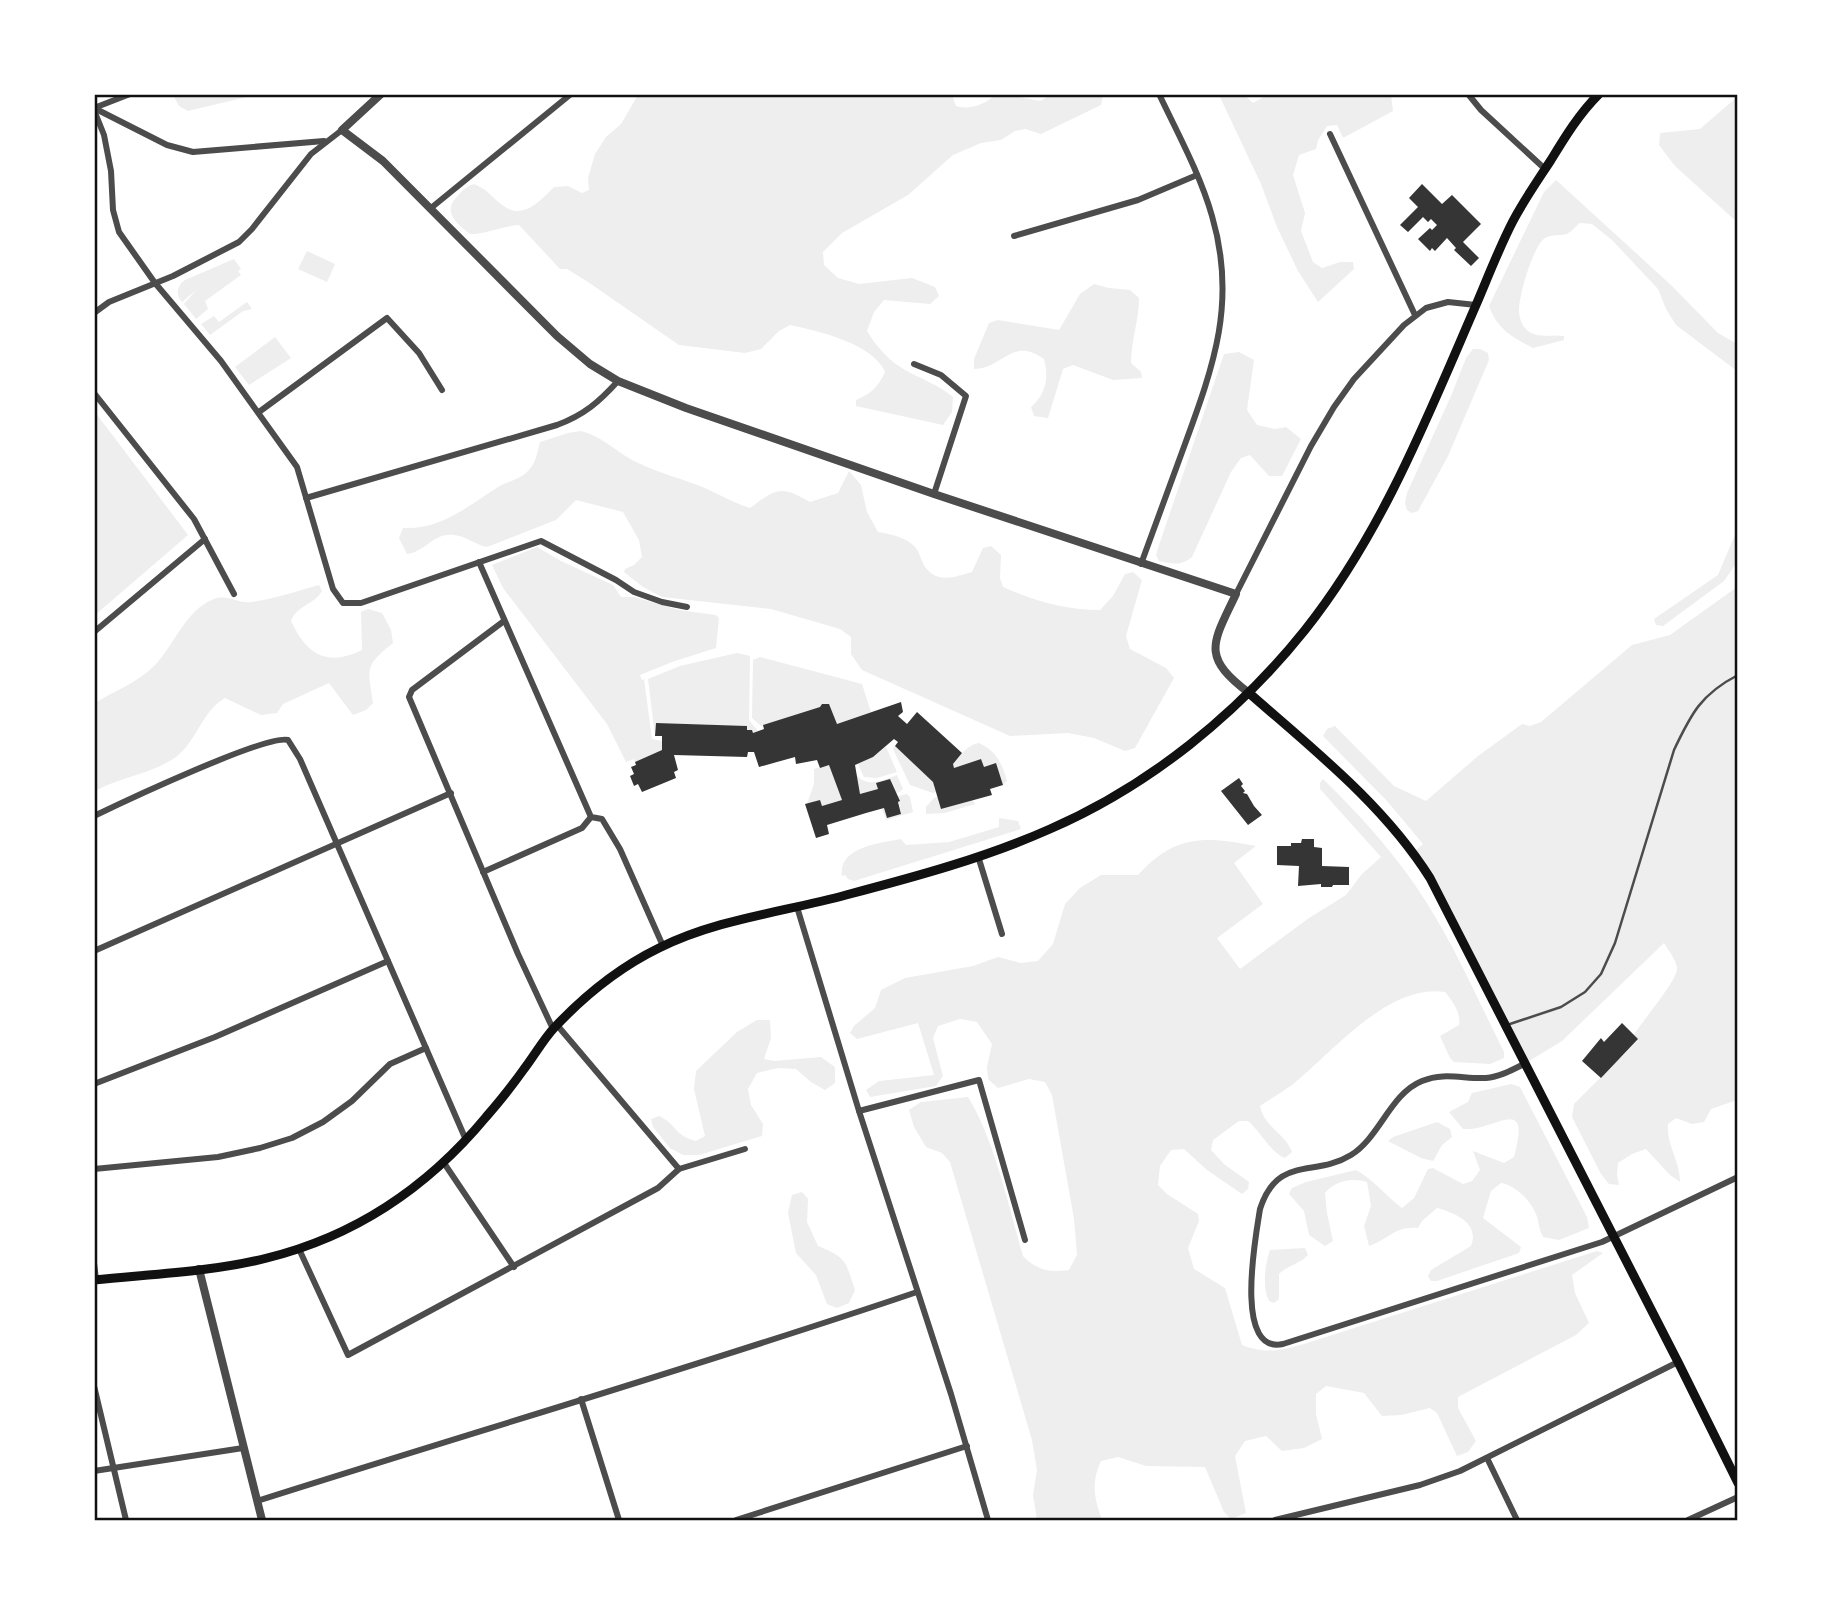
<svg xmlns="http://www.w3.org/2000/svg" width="1832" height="1615" font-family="'Sofia Sans Condensed',sans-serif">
<rect width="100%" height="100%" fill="#fff"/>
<g fill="#eee">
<polygon points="173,95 173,94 255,95 188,111 179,106"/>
<path d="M952,95L956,106C968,110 986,105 994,95H1017L1019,97L1040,101L1051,95H1103L1101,105L1041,134L1025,129L1015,131L1001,140L981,143L953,155L908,195L842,233L823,252L824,265L838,278L859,284L912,278L935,287L939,296L930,304L884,300L874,312L867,331C876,346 889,361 905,370C921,379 939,385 953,397L952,412L943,425L856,406V400C872,393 878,387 885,372C873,343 817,331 790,325L779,331L761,349L745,353L679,345L588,282L567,269H560L519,225C502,226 487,234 470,234C458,225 442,212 456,198C462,191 465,187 474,184C490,191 489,195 501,204C522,222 540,201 554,187L568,186L582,193L589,190L588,178L595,154L606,137L621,124L638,95Z"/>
<polygon points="1219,95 1244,95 1253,103 1267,95 1391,95 1393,111 1343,138 1337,125 1327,126 1318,140 1316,149 1299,155 1293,175 1305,213 1301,231 1313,262 1322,268 1340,262 1353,262 1354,269 1318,302 1298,271 1277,227 1261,184"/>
<polygon points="1737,97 1737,222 1675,166 1659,145 1660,133 1700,129"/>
<path d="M1556,180L1672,286L1718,333L1737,344V371L1676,325L1666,309L1658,289L1612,240L1592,224L1580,223C1576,226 1571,232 1567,234C1560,236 1552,234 1545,238C1533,246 1519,295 1519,310C1519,319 1523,329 1531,333C1542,338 1553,334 1564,336V340L1533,348C1512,337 1497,329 1489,306L1544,192Z"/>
<polygon points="307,251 335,264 327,282 298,269"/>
<path d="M234,259L241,269L238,271L241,275L205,301L208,309L196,319L184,304L196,290L182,302C175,294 177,286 185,280Z"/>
<path d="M1094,284L1109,288L1130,290L1139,298C1139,320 1131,340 1131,363L1141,372L1142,378L1113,380L1073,365L1063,369L1048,418L1034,416L1031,407C1046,394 1049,377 1044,359C1012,336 1004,368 974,369V359L989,323L998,320L1059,330L1080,294Z"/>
<polygon points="247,302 252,309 243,311 210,335 201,324 214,316 219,322"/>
<polygon points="275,337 291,358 249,385 235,367"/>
<polygon points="1473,349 1480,349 1488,353 1489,360 1448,456 1418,511 1412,513 1407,510 1405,503 1407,493 1451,396 1466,358"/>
<path d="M1239,352L1254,360L1247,410L1257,425L1275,429L1286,427L1301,439L1282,476H1269L1250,455L1241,458L1231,472L1192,557C1181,566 1173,564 1159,561L1156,555L1158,548L1224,354Z"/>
<polygon points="95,412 188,535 95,615 94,615"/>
<path d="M581,431C604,437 617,453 638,463C659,473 683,479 705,488C720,495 734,503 750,508C777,488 781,485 810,502L838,493L849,471L861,485L867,512L878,532C890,534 906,537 915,547C920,552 921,561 925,567C938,584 954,577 972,572L983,548L991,546L1001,555L1000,578L1003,587C1034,601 1065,610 1100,610L1113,596L1125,574L1133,572L1142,580L1126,636L1130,649L1166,668L1174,678L1135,748L1125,751L1094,738L1068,733L1010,736L862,670L851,654V637L840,629L771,609L662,597L643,587L624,572L625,569L634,565L642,557L639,540L623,512L576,500L556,520L487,547C476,545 466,536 454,535C434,532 425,552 407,554L399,538L403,528C441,530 468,506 498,487C507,482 520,479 527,472C536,464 537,453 540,442L568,433Z"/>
<polygon points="1737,530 1737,562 1724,581 1663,626 1656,625 1654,619 1718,575"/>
<polygon points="537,547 561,561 613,585 621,597 634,597 679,610 716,615 719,618 716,648 672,662 640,675 642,680 644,679 652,739 662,741 662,750 635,762 634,759 626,762 607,724 503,588 492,565"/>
<path d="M319,585L322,591C314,605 297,605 291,621C307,655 327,667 362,650L361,612L368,609L382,613L391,630L393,643C364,666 368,668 373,703L366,710L353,715L329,683L283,704L277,713L261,715L225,698C202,711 197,741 176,757C152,774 120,777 95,791V703C114,691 137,683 154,666C175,645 185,610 214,599C228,594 238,604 251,602C274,599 297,591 319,585Z"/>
<path d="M1737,587V1100L1711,1109L1704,1122L1692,1124L1676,1118L1668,1124C1666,1144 1680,1161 1680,1182L1670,1175L1646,1149L1632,1154L1618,1163L1617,1175L1619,1185L1609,1184L1601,1174L1572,1117L1574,1104L1638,1040L1634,1035C1642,1021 1678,980 1677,968C1676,960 1669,951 1664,943L1562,1041L1526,1063L1414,852L1423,844L1387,801L1323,736L1327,729L1335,726L1394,786L1426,801L1478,756L1522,724L1530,726L1541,722L1632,645L1670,635Z"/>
<polygon points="737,653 750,656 749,720 758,731 753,733 752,730 747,730 747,726 656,723 655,736 648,679 680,666"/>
<polygon points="760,657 862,684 871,712 837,724 829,705 822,704 820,707 761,726 752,718 753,660"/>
<path d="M979,743C996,751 1002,763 1007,781L1003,785L996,764L984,767L981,759L954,768L953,764C960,756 968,744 979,743Z"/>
<polygon points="895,746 933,782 936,792 933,793 910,785 893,749"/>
<polygon points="886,747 897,772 877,778 864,777 858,764 873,757"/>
<polygon points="829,765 842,800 822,806 820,800 807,804 814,784 814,769"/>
<path d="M856,774C867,789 883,780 897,775L903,789L898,793L894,792L890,779L877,783L878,789L860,794Z"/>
<path d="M1323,779C1357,812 1388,846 1415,885C1451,937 1476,996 1504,1052V1058L1490,1064L1454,1062L1450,1058L1440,1036L1459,1025C1461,1012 1453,1002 1445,992C1388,983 1332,1053 1292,1085C1282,1092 1271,1099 1260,1106C1264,1127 1286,1134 1292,1152L1285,1158C1271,1153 1260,1131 1248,1121H1239L1213,1140L1211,1150L1224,1164L1249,1182L1248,1189L1242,1194L1207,1170L1184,1149L1171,1150L1160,1166L1158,1185L1167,1194L1198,1214L1199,1221L1188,1248L1194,1269L1225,1288L1242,1345C1265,1354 1280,1351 1304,1344L1597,1251L1603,1253L1572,1275L1575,1293L1589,1323L1576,1335L1458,1397V1408L1476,1441L1468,1452L1457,1456L1437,1413L1430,1408L1401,1415L1382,1416L1364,1393L1326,1386L1316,1394V1414L1322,1439L1304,1448L1282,1451L1266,1436L1245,1441L1235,1456L1246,1513L1231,1519L1224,1512L1205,1467L1146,1466L1118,1457L1101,1461C1091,1483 1094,1498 1102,1520H1037L1033,1495L1037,1470L1032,1440L950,1162L942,1153L926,1147L914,1127L909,1110L921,1102L968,1097C994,1138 1009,1208 1023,1256C1036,1270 1050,1273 1069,1270L1077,1255L1074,1219L1052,1095L1045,1082L1029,1079L998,1088L988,1079L987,1067L992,1044L977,1022L960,1019L938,1026L933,1038L943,1076L936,1086L870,1097L866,1090L879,1081L934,1075L918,1023L857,1039L850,1033L854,1026L875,1008L881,990L905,978L973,966L998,957L1021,963L1038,961L1053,944L1065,904L1080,888L1101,875H1138C1175,834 1205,836 1256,846L1234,863L1263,904L1217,938L1240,969L1309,918L1346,895L1362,874L1381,857L1320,789V783Z"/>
<polygon points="907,794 910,797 913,812 886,820 882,809 884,808 887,818 901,814 898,796"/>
<polygon points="938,797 942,809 973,800 975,804 945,813 926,814 926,807 934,798"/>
<path d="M999,818L1018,821L1021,829L854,881L848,879L845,875L842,876C838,847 880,843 901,839L906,845L949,842L999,827Z"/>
<path d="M757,1020H770L771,1038L764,1059L774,1061L821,1057L835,1067V1083L825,1090L811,1082L796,1069L778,1068L757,1073L748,1089L751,1105L763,1124L762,1136L699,1155H683L670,1148L653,1127L651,1119L659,1116C677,1124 674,1136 696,1141L705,1136L694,1089L696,1071L737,1032Z"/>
<path d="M1511,1084L1520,1087L1587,1217L1589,1228L1559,1240L1543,1237C1540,1231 1539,1227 1538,1220C1534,1204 1518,1186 1501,1183L1491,1191L1483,1218L1521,1247L1519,1253L1437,1281H1431L1428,1276L1431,1270L1471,1246C1480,1223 1455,1213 1437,1208L1422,1221L1418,1228C1394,1226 1390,1239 1369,1246L1364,1226L1371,1206L1367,1182C1353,1177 1334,1181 1325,1193L1327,1213L1333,1241L1325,1246L1309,1235L1304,1211L1289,1194L1292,1188L1306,1182L1356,1170C1374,1180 1386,1196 1402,1208L1414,1198L1428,1169L1433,1168L1463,1184L1472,1181L1480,1170L1473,1151L1504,1163L1514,1157C1532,1091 1494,1132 1463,1129L1449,1112L1468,1102L1472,1093Z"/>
<polygon points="1437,1122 1450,1129 1452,1137 1442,1145 1433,1161 1421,1158 1388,1141 1393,1137"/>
<path d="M802,1192L808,1199L807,1222L818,1246C847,1258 845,1260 855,1290L849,1303L837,1308L827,1304L816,1275L796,1253L788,1213L792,1195Z"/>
<path d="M1305,1248L1308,1255C1300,1264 1288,1265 1279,1274V1299L1274,1303L1269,1301C1262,1287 1265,1264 1270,1250Z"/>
</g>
<g fill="#353535">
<polygon points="1422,184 1442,204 1452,195 1481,224 1463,242 1479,258 1471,266 1454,250 1456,248 1447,238 1435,251 1432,248 1430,251 1418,239 1430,228 1432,230 1437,225 1431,219 1428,222 1423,217 1408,232 1400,225 1418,207 1409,198"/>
<polygon points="901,702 903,712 898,716 907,724 917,712 962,753 953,764 954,768 981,759 984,767 996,763 1003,785 990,789 992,795 941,809 933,782 895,746 898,742 894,739 873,757 855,765 860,794 878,789 876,783 890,779 900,801 898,802 901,814 887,818 884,808 866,813 827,825 829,834 816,838 805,804 820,800 822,806 842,800 829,765 820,768 817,760 796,764 795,757 759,767 754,752 748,752 747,757 674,755 678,770 674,772 676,778 642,792 638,784 634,786 630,776 634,774 631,767 636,765 635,762 662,750 662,736 655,736 656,723 747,726 747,730 752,730 753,733 764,729 763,725 820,707 822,704 829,704 837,724"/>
<polygon points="1239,778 1243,784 1241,786 1245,791 1243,793 1247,794 1254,806 1262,815 1248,825 1221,791"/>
<polygon points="1302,839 1314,839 1314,847 1322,848 1322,866 1349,867 1349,885 1333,885 1332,887 1321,887 1321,884 1298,886 1299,866 1277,865 1277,846 1291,846 1291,843 1301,843"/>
<polygon points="1622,1023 1638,1039 1601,1078 1582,1061 1601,1038 1604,1042"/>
</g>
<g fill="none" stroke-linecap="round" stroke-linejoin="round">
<path stroke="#4c4c4c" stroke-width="2.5" d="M1507,1025L1561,1007L1585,992L1601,974L1615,943L1674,750C1691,714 1701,694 1738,675"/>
<g stroke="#4c4c4c" stroke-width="6">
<polyline points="1468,94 1481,110 1545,169"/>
<polyline points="94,108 167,145 193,152 324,141"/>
<polyline points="94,108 130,94"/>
<polyline points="94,110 104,135 111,171 113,210 119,232 155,283 221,361 297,467 333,589 343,603 361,603 541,541 616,580 634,592 662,602 687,607"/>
<polyline points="1330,134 1415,315"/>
<polyline points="431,208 571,94"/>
<polyline points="1014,236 1138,200 1197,175"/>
<polyline points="94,313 109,302 173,276 239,242 252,229 311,154 342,130"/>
<polyline points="914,364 941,375 966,396 934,494"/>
<polyline points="94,393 194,519 234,594"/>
<polyline points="259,412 387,318 419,353 442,390"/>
<path d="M306,498L557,425C584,415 599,402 618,381"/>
<polyline points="479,562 591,817 602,819 620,849 663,946"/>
<path d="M1141,564C1156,524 1170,484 1185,444C1214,365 1237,301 1212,216C1200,174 1178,134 1159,94"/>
<polyline points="1236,594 1311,446 1334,407 1354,379 1404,325 1426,308 1448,302 1476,305"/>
<polyline points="504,621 412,690 409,697 518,954 553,1029"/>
<polyline points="94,632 205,539"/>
<path d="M94,816C123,802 267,734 288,740L300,759L466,1140"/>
<polyline points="978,856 1002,934"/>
<polyline points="483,872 582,828 591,817"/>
<polyline points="797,907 859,1111 951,1394 988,1520"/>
<polyline points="94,951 451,793"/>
<polyline points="557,1025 679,1169"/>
<path d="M1526,1063C1514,1069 1500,1077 1486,1078C1463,1079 1444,1072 1422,1081C1390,1094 1380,1137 1351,1155C1314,1178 1278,1154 1260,1209C1256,1235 1233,1355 1283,1344L1602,1242L1738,1177"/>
<polyline points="94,1084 215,1037 388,961"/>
<polyline points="859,1111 979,1080 1025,1240"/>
<polyline points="444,1163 514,1267"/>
<polyline points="94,1169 218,1157 260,1148 292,1138 323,1122 352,1101 390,1064 426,1048"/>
<polyline points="299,1249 348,1355 658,1188 679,1169 745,1149"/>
<polyline points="94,1263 96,1279"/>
<polyline points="94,1386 126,1520"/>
<polyline points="581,1399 619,1520"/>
<polyline points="1487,1458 1517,1520"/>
<polyline points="94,1471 243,1448"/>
<path d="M257,1501C477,1431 699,1366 917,1292"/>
<polyline points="736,1520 967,1446"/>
<polyline points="1275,1520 1420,1485 1460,1471 1678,1362"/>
<polyline points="1688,1520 1738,1497"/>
</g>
<g stroke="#4c4c4c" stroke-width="8">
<path d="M381,94L342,130L383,161L557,336L590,364L618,381L686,408L934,494L1236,594C1213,643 1200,656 1249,693"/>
<polyline points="199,1269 262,1520"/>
</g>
<g stroke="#111" stroke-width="9">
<path d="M1249,693C1314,750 1384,805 1430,878L1678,1362L1738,1483"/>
<path d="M94,1280C152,1274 211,1272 267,1258C356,1236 428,1187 486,1117C499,1102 512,1086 524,1069C534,1056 543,1040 554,1028C584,996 620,967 659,948C717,919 784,912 846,895C914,877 985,858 1050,829C1149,786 1238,714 1305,630C1382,533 1427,418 1476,305C1488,277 1499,248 1513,221C1524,200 1538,180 1551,160C1565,137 1579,114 1599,94"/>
</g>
</g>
<rect width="1832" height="1615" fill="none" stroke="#ffffff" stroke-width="192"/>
<rect x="96" y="96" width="1640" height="1423" fill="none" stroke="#111" stroke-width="2.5"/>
</svg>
